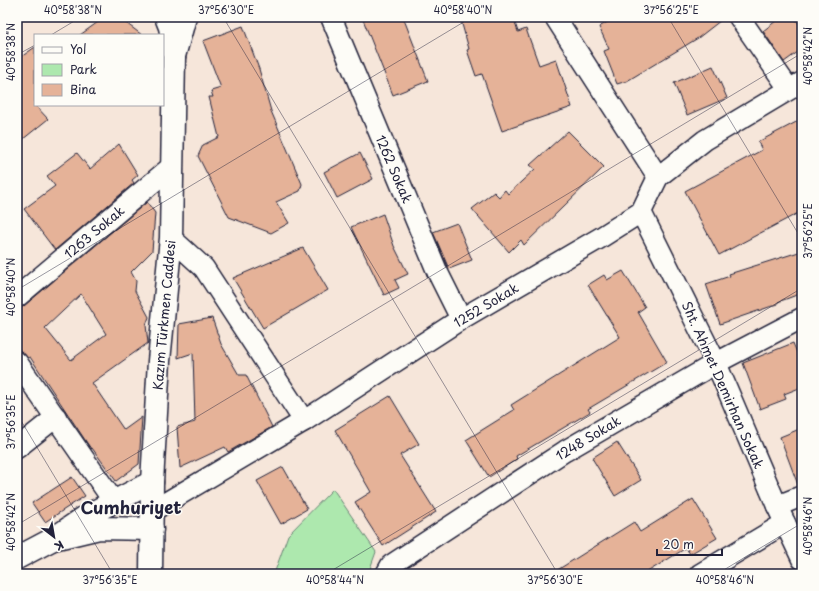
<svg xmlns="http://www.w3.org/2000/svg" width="819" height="591" font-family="'Playpen Sans',sans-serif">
<rect width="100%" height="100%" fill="#f6e6da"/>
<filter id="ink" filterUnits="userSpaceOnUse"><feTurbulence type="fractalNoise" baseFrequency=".025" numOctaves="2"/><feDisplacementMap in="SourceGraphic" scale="8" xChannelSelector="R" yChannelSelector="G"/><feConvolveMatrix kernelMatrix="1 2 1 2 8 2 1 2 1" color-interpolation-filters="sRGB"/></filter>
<g filter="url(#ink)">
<polygon fill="#ade8ae" stroke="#688574" points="333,489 376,552 368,574 274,574 288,535"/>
<g fill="#e5b298" stroke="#22223b" fill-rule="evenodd">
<polygon points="105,17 118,17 142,35 80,35"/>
<polygon points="362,17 403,17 428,81 393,95"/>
<polygon points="460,17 513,17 518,32 526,29 539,65 556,59 572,107 502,131 482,74 476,76 467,50 469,49"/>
<polygon points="616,17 725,17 698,38 627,81 617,84 604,51 609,49 599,27"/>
<polygon points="781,17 794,17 802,28 802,49 784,62 763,31"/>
<polygon points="243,26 259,69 271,111 302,184 300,191 276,202 289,223 271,233 229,217 198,156 203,145 219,137 209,97 213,97 211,91 221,88 203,41"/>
<polygon points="35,47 35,105 48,119 17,144 17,60"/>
<polygon points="713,66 727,98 687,115 674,83"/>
<polygon points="802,119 802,211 719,255 685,191 762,150 758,142"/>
<polygon points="568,131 604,167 524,245 521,240 509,252 472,209 494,192 499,197 505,190 508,194 535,169 530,165"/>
<polygon points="119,144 138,175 132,180 134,183 55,250 24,209 55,186 47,176 77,153 90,169"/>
<polygon points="360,153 373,179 337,198 324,172"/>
<path d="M147,202L155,213L152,251L131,272L136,281L135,291L149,317L146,325L148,343L92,383L124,430L142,417L139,464L116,481L92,448L91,449L30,357L28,358L17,347V310L24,306ZM81,294L106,334L71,360L45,328Z"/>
<polygon points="383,214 394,246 408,274 395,280 399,288 384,295 351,227"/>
<polygon points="457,223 472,260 449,269 433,232"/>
<polygon points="303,248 328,290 263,328 233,278"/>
<polygon points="802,251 802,293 778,302 778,304 720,324 706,284 730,276 729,274"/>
<polygon points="623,271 645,307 638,312 667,362 588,409 590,412 516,456 517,459 489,477 466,440 514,410 511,405 620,337 588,285 604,275 607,280"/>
<polygon points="212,318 221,344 239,375 246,375 272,427 228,452 225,447 180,468 177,427 195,422 193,353 178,358 179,324"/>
<polygon points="793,343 802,365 802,387 784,394 786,399 760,409 743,363"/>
<polygon points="390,396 419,444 400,455 436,512 383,546 355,502 371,492 335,430"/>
<polygon points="802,428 802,485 798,485 780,437"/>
<polygon points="617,442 641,480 615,496 592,458"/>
<polygon points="283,467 307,509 281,524 257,481"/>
<polygon points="72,477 85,496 45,522 32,503"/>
<polygon points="693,499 717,538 690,554 686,548 644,574 551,574 634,522 640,532"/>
</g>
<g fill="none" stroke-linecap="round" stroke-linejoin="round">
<defs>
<g id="street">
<polyline points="331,17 437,271 461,319"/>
<polyline points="555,17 658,177"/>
<polyline points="739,17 789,89"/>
<polyline points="641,212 716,363 777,506 802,559"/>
<polyline points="171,238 204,268 304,421"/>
<polyline points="17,297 171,167"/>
<polyline points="17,362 114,502"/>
<polyline points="17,448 56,417"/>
<polyline points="777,506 802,496"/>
<polyline points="152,511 304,421 461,319 600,238 641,212 658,177 705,140 802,82"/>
<polyline points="386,574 391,565 565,451 716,363 802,318"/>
<polyline points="700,574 785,523"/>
</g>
<g id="secondary">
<polyline points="152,529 99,528 53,539 88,515 152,482"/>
<polyline points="17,558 53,539"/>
<polyline points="151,574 152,482 159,361 171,238 174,56"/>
</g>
<g id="highway">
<polyline points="166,17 170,27 174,51"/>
<polyline points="174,56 185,17"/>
</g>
</defs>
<use href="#street" stroke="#22223b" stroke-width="23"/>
<use href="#secondary" stroke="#22223b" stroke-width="25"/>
<use href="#highway" stroke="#22223b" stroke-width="25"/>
<use href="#street" stroke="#fdfcf7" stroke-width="20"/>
<use href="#secondary" stroke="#fdfcf7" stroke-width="22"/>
<use href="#highway" stroke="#fdfcf7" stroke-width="22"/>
</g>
</g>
<path fill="none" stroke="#22223b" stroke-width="1" stroke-opacity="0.45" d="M223,17L558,574M668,17L802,240M51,35L81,17M17,55L35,45M17,290L472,17M17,414L113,574M17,525L802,53M326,574L802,288M717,574L802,523"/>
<g text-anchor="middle" stroke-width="3" stroke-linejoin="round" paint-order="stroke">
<g font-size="13" fill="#22223b" stroke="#fdfcf7">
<text transform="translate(394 169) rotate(67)" y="5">1262 Sokak</text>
<text transform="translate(94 232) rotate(-40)" y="5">1263 Sokak</text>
<text transform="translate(486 305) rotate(-31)" y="5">1252 Sokak</text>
<text transform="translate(164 315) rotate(-85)" y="5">Kazım Türkmen Caddesi</text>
<text transform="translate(723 385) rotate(66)" y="5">Sht. Ahmet Demirhan Sokak</text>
<text transform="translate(588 438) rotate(-31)" y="5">1248 Sokak</text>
</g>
<g font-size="17" font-weight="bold" fill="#22223b" stroke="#fdfcf7">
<text x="131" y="514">Cumhuriyet</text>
</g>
</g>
<rect width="819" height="591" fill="none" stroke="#fdfcf7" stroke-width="44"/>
<rect x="34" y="34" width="130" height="72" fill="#fdfcf7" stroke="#a5a5ac"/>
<rect x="42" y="47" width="20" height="6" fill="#fdfcf7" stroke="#a5a5ac"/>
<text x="70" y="54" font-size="12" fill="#22223b">Yol</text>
<rect x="42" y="64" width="20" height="12" fill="#ade8ae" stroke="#a5a5ac"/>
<text x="70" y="74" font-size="12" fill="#22223b">Park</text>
<rect x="42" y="84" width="20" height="12" fill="#e5b298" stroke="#a5a5ac"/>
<text x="70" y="94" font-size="12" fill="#22223b">Bina</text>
<g transform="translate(54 537) rotate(149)" stroke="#fdfcf7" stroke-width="3" paint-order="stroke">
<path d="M0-3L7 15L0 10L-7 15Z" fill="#22223b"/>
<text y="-6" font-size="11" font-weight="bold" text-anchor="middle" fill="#22223b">K</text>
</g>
<path d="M657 549v6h65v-6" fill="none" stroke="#22223b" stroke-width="2"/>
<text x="663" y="549" font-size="12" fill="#22223b" stroke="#fdfcf7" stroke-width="3" paint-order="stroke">20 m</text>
<rect x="22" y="22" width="775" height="547" fill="none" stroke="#22223b" stroke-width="1.5"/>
<g font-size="10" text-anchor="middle" fill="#22223b">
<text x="73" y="14">40°58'38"N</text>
<text x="226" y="14">37°56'30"E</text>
<text x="463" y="14">40°58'40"N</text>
<text x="671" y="14">37°56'25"E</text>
<text transform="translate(11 52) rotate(-90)" y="4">40°58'38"N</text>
<text transform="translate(808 56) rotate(-90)" y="4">40°58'42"N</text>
<text transform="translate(808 231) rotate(-90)" y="4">37°56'25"E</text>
<text transform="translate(11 287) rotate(-90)" y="4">40°58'40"N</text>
<text transform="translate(11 422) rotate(-90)" y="4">37°56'35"E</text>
<text transform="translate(11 522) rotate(-90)" y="4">40°58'42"N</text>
<text transform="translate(808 526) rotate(-90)" y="4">40°58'46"N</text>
<text x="110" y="584">37°56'35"E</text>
<text x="335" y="584">40°58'44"N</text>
<text x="555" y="584">37°56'30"E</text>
<text x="725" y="584">40°58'46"N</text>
</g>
</svg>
